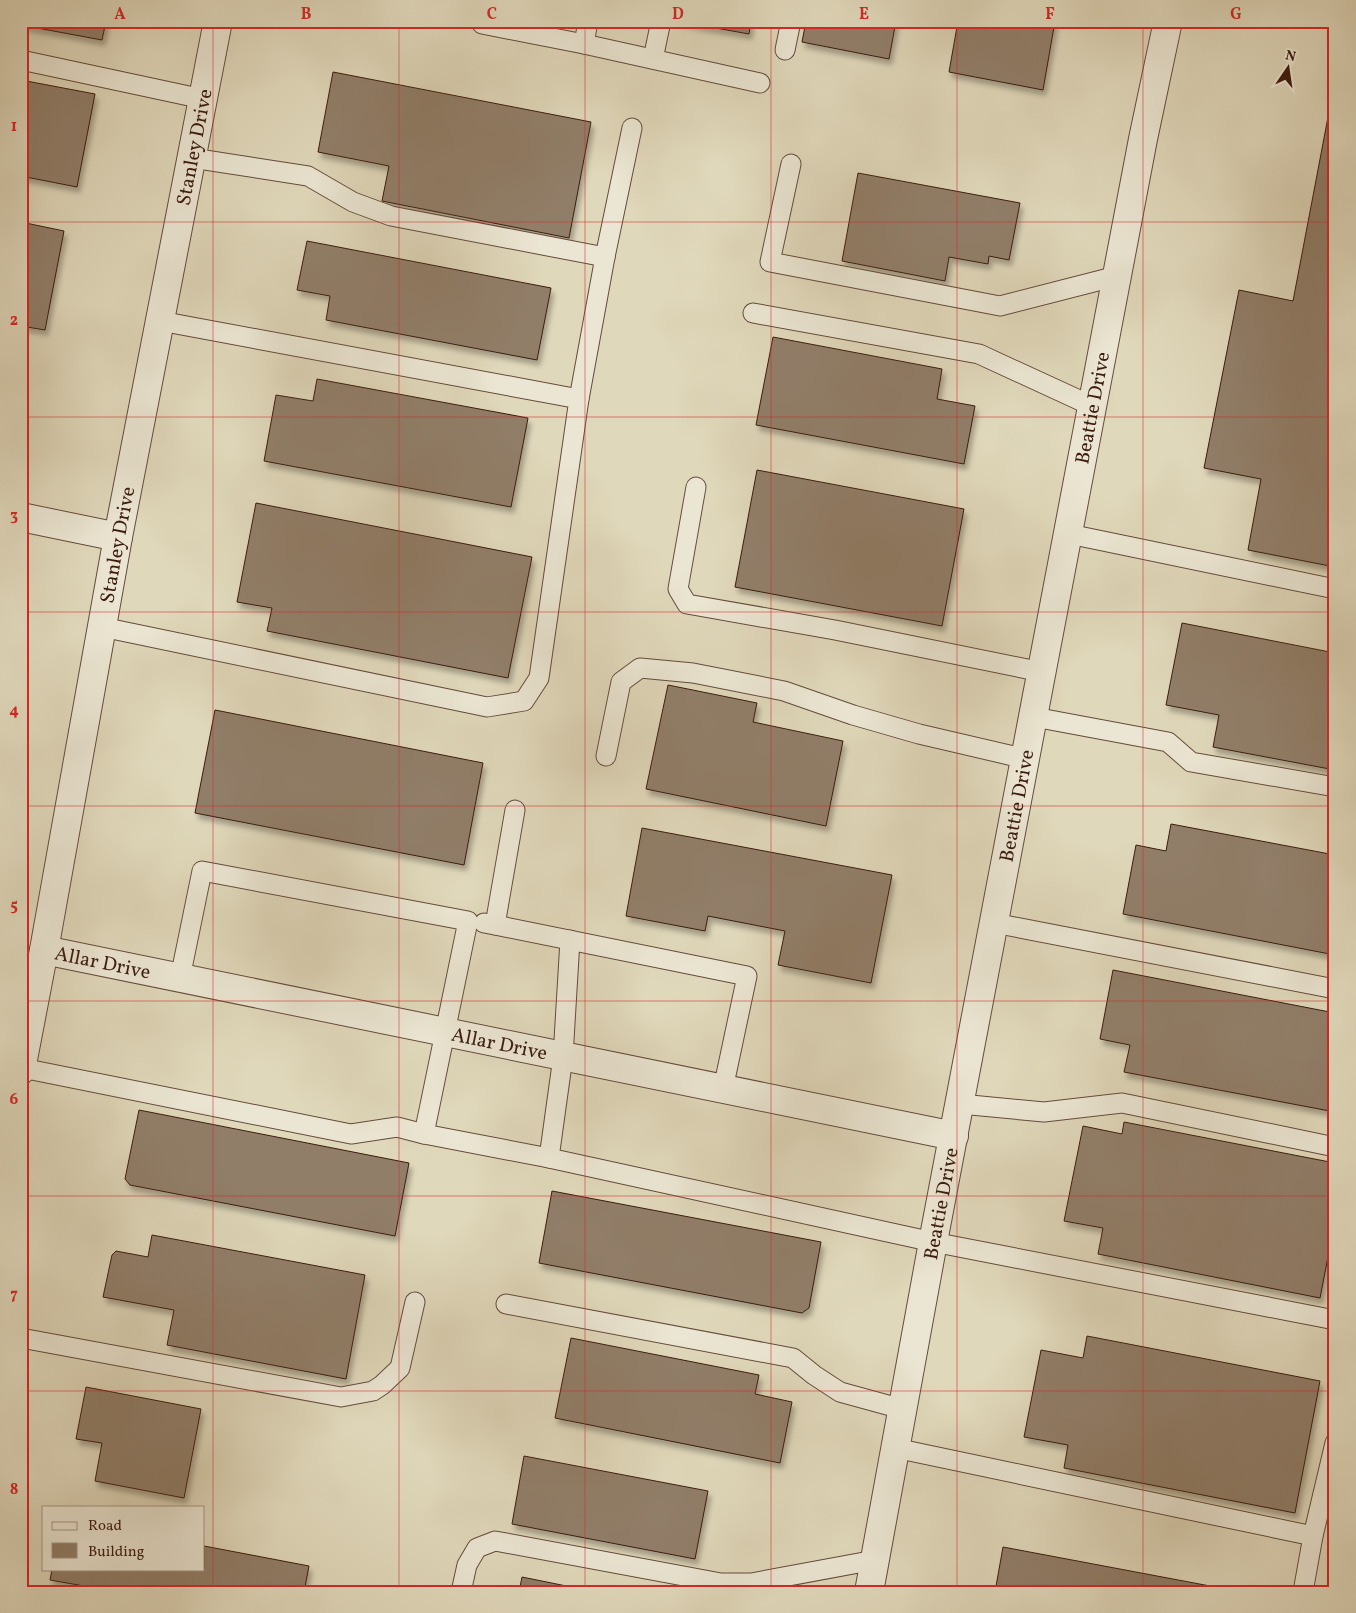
<svg xmlns="http://www.w3.org/2000/svg" width="1356" height="1613" font-family="Vollkorn,serif">
<defs>
<filter id="shadow"><feDropShadow dx="3" dy="5.5" stdDeviation="2.5" flood-color="#0004"/></filter>
</defs>
<rect width="100%" height="100%" fill="#e0d8bb"/>
<filter id="stains"><feTurbulence type="fractalNoise" baseFrequency=".004" numOctaves="4"/><feColorMatrix values="0 0 0 0 .2 0 0 0 0 .09 0 0 0 0 .02 0 0 0 .5 -.17"/></filter>
<radialGradient id="worn" r=".72"><stop offset=".6" stop-color="#630" stop-opacity="0"/><stop offset="1" stop-color="#630" stop-opacity=".3"/></radialGradient>
<g fill="#917e69" stroke="#3c1c10" filter="url(#shadow)">
<polygon points="21,21 106,21 102,40 21,25"/>
<polygon points="677,21 751,21 749,34"/>
<polygon points="806,21 896,21 889,59 802,42"/>
<polygon points="958,21 1055,21 1043,90 949,72"/>
<polygon points="333,72 591,122 569,238 382,201 389,166 318,152"/>
<polygon points="21,80 95,94 77,187 21,176"/>
<polygon points="1333,91 1335,91 1335,567 1248,550 1261,479 1204,468 1239,290 1293,301"/>
<polygon points="858,173 1020,203 1009,260 989,256 988,264 949,257 945,281 842,261"/>
<polygon points="21,222 64,231 45,330 21,326"/>
<polygon points="307,241 551,288 537,360 326,320 330,296 297,290"/>
<polygon points="773,337 942,369 937,399 975,406 964,464 756,425"/>
<polygon points="317,379 528,418 511,507 264,461 276,395 313,401"/>
<polygon points="757,470 964,509 942,626 735,587"/>
<polygon points="256,503 532,557 508,678 267,631 272,608 237,602"/>
<polygon points="1182,623 1335,653 1335,770 1213,747 1219,715 1166,705"/>
<polygon points="668,685 757,703 753,722 843,741 826,826 646,789"/>
<polygon points="215,710 483,763 464,865 195,813"/>
<polygon points="1171,824 1335,855 1335,955 1123,914 1136,845 1166,851"/>
<polygon points="642,828 892,875 871,983 778,965 785,931 708,916 705,931 626,916"/>
<polygon points="1113,970 1335,1013 1335,1112 1124,1072 1130,1045 1100,1039"/>
<polygon points="139,1110 409,1163 395,1236 130,1185 125,1179"/>
<polygon points="1124,1122 1335,1163 1335,1221 1320,1298 1098,1254 1103,1228 1064,1221 1083,1126 1122,1134"/>
<polygon points="552,1191 821,1242 809,1308 802,1313 539,1263"/>
<polygon points="152,1235 365,1275 346,1379 167,1345 174,1310 103,1297 112,1255 116,1251 148,1257"/>
<polygon points="1087,1336 1320,1381 1295,1513 1064,1468 1068,1445 1024,1437 1041,1350 1083,1358"/>
<polygon points="571,1338 759,1375 755,1394 792,1402 780,1463 555,1418"/>
<polygon points="86,1387 201,1409 184,1498 95,1481 102,1443 76,1439"/>
<polygon points="524,1456 708,1491 695,1559 512,1524"/>
<polygon points="204,1546 309,1566 304,1592 83,1592 84,1586 50,1580 52,1569 204,1569"/>
<polygon points="1003,1547 1226,1589 1225,1592 995,1592"/>
<polygon points="522,1577 596,1592 519,1592"/>
</g>
<g fill="none" stroke-linecap="round" stroke-linejoin="round">
<defs>
<g id="service">
<polyline points="588,21 584,44 760,83"/>
<polyline points="482,24 584,44"/>
<polyline points="785,50 791,21"/>
<polyline points="653,59 661,21"/>
<polyline points="21,60 203,99"/>
<polyline points="192,158 308,176 353,202 391,216 605,257 579,399"/>
<polyline points="791,164 770,262 1000,306 1117,276"/>
<polyline points="605,257 632,128"/>
<polyline points="753,313 979,354 1092,406"/>
<polyline points="696,487 678,589 687,604 835,630 1042,672"/>
<polyline points="1069,534 1335,589"/>
<polyline points="102,627 487,707 524,701 539,678 579,399 160,321"/>
<polyline points="1034,717 1168,742 1191,762 1335,787"/>
<polyline points="606,756 621,682 640,668 693,673 784,691 853,715 919,734 1026,759"/>
<polyline points="484,923 495,925 515,810"/>
<polyline points="994,923 1335,989"/>
<polyline points="495,925 747,976 723,1089"/>
<polyline points="570,940 563,1057 549,1158 933,1242 1335,1320"/>
<polyline points="180,978 202,871 468,921 424,1134 549,1158"/>
<polyline points="22,1068 351,1134 397,1127 424,1134"/>
<polyline points="960,1104 1044,1112 1122,1103 1335,1147"/>
<polyline points="506,1304 793,1358 814,1375 840,1392 902,1409"/>
<polyline points="21,1338 341,1397 373,1391 382,1385 400,1368 415,1302"/>
<polyline points="895,1448 1313,1536 1335,1443"/>
<polyline points="461,1592 467,1565 477,1548 495,1541 721,1583 751,1583 875,1560"/>
<polyline points="1303,1592 1313,1536"/>
</g>
<g id="minor">
<polyline points="21,517 118,537"/>
<path id="s1" d="M44,950L954,1136"/>
<path id="s2" d="M21,1070L44,950L118,537L218,21"/>
<path id="s3" d="M869,1592L933,1242L1143,139L1168,21"/>
</g>
</defs>
<use href="#service" stroke="#654b3b" stroke-width="21"/>
<use href="#minor" stroke="#654b3b" stroke-width="30"/>
<use href="#service" stroke="#ebe6d3" stroke-width="19"/>
<use href="#minor" stroke="#ebe6d3" stroke-width="28"/>
</g>
<path fill="none" stroke="#d62828" stroke-width="1" stroke-opacity="0.55" d="M213,21V1592M399,21V1592M585,21V1592M771,21V1592M957,21V1592M1143,21V1592M21,222H1335M21,417H1335M21,612H1335M21,806H1335M21,1001H1335M21,1196H1335M21,1391H1335"/>
<g text-anchor="middle" stroke-width="4" stroke-linejoin="round" paint-order="stroke">
<g font-size="20" fill="#3c1c10" stroke="#ebe6d3">
<text dy="7" stroke="none"><textPath href="#s2" startOffset="939">Stanley Drive</textPath></text>
<text dy="7" stroke="none"><textPath href="#s3" startOffset="1205">Beattie Drive</textPath></text>
<text dy="7" stroke="none"><textPath href="#s2" startOffset="534">Stanley Drive</textPath></text>
<text dy="7" stroke="none"><textPath href="#s3" startOffset="800">Beattie Drive</textPath></text>
<text dy="7" stroke="none"><textPath href="#s1" startOffset="60">Allar Drive</textPath></text>
<text dy="7" stroke="none"><textPath href="#s1" startOffset="465">Allar Drive</textPath></text>
<text dy="7" stroke="none"><textPath href="#s3" startOffset="395">Beattie Drive</textPath></text>
</g>
</g>
<rect width="1356" height="1613" fill="none" stroke="#e0d8bb" stroke-width="55"/>
<rect x="42" y="1506" width="162" height="65" fill="#ebe6d3" stroke="#a59585"/>
<rect x="52" y="1522" width="25" height="8" fill="#ebe6d3" stroke="#a59585"/>
<text x="88" y="1530" font-size="15" fill="#3c1c10">Road</text>
<rect x="52" y="1543" width="25" height="15" fill="#917e69" stroke="#a59585"/>
<text x="88" y="1556" font-size="15" fill="#3c1c10">Building</text>
<g transform="translate(1288 68) rotate(13)" stroke="#ebe6d3" stroke-width="4" paint-order="stroke">
<path d="M0-4L9 19L0 12L-9 19Z" fill="#3c1c10"/>
<text y="-8" font-size="14" font-weight="bold" text-anchor="middle" fill="#3c1c10">N</text>
</g>
<rect x="28" y="28" width="1300" height="1558" fill="none" stroke="#d62828" stroke-width="2"/>
<g font-size="16" text-anchor="middle" font-weight="bold" fill="#d62828">
<text x="120" y="19">A</text>
<text x="306" y="19">B</text>
<text x="492" y="19">C</text>
<text x="678" y="19">D</text>
<text x="864" y="19">E</text>
<text x="1050" y="19">F</text>
<text x="1236" y="19">G</text>
<text x="14" y="131">1</text>
<text x="14" y="325">2</text>
<text x="14" y="520">3</text>
<text x="14" y="715">4</text>
<text x="14" y="910">5</text>
<text x="14" y="1104">6</text>
<text x="14" y="1299">7</text>
<text x="14" y="1494">8</text>
</g>
<rect width="100%" height="100%" filter="url(#stains)"/>
<rect width="100%" height="100%" fill="url(#worn)"/>
</svg>
